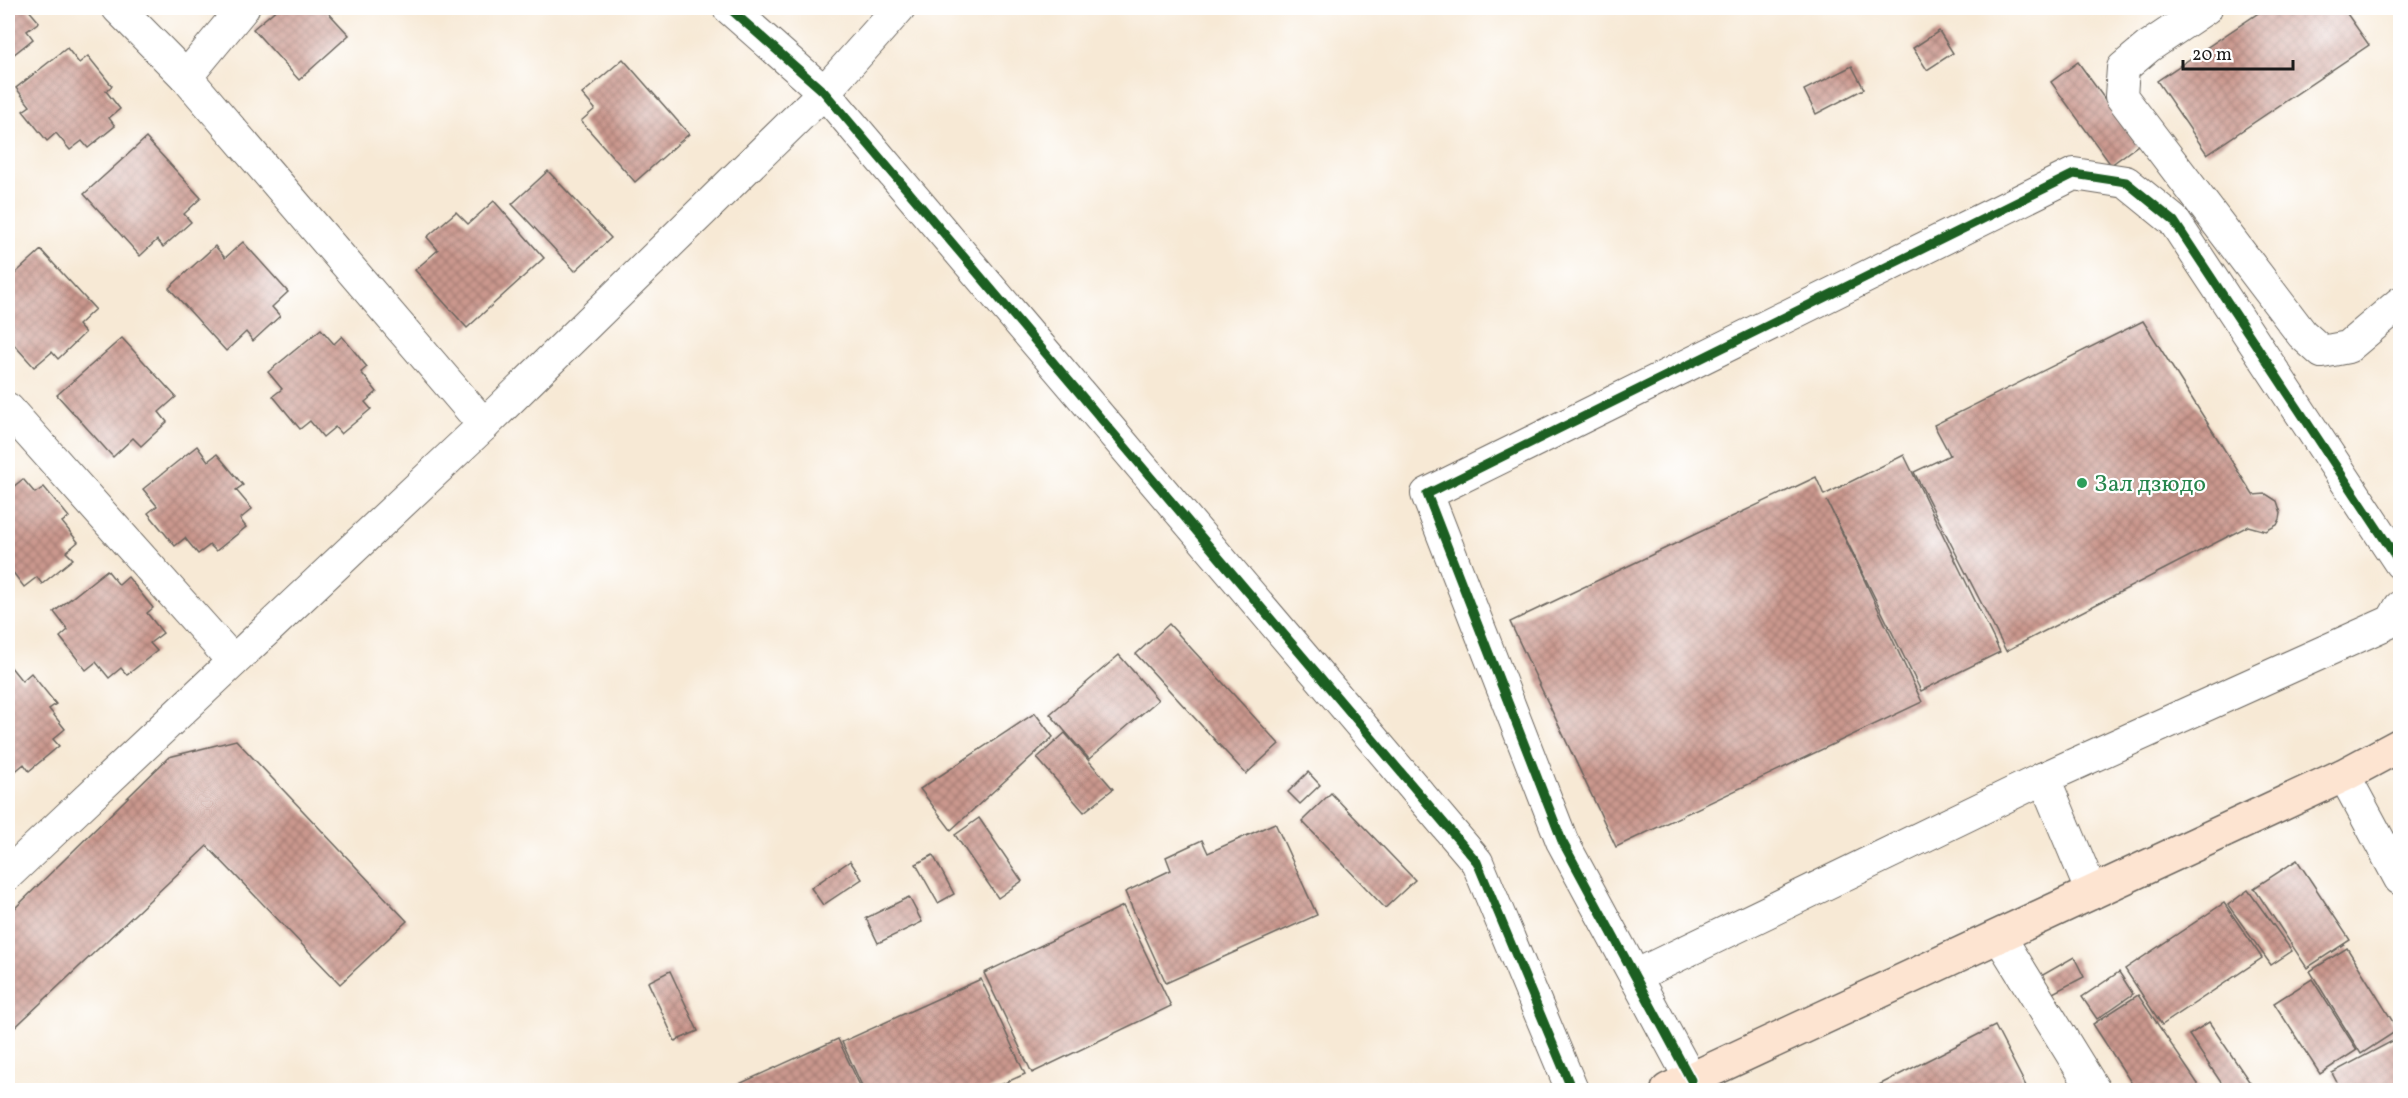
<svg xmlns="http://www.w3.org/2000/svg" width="2408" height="1098" font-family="Vollkorn,serif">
<defs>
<pattern id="building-cross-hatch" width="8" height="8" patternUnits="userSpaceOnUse" patternTransform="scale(1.5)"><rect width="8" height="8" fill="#cb988e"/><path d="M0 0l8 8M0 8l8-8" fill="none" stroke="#a47b73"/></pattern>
</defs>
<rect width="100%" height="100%" fill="#fff"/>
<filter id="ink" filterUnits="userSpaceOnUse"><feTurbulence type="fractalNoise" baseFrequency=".0167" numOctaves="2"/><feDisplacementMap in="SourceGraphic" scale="12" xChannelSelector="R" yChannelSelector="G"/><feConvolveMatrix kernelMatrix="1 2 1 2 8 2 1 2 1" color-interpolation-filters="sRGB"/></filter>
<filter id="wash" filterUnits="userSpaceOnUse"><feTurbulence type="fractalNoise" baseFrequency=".008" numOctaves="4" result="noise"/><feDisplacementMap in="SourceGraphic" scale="24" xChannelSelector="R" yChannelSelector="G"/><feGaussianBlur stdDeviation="1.35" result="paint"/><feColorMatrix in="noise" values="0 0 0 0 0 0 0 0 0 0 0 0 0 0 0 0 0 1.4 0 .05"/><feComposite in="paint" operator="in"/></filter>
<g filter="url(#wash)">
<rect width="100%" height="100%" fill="#f7e9d5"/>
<g id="blocks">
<g fill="url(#building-cross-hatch)">
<polygon points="8,8 27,8 39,22 27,31 33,39 8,59"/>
<polygon points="278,8 324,8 349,35 299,80 253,29"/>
<polygon points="2266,8 2343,8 2369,45 2207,154 2157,81"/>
<polygon points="1939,31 1953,53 1927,70 1913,48"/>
<polygon points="67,48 79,63 88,56 112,86 106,91 120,109 109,118 115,126 88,148 82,141 70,150 56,133 47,141 23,111 30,106 16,88"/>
<polygon points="623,59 689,134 635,182 581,121 595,109 582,94"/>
<polygon points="2078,62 2138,145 2111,165 2051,82"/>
<polygon points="1852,66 1864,89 1816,114 1804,90"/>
<polygon points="146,138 201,198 184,214 191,222 163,247 157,240 140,256 84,194"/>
<polygon points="548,171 611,238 575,271 512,204"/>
<polygon points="494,201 544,258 467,328 415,270 438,250 427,237 456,212 468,224"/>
<polygon points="243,242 288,292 272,307 280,316 253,341 246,332 226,351 169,288 215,246 225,258"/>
<polygon points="41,250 95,309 78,325 85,333 58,359 52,352 34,367 8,338 8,280"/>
<polygon points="2143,321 2253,495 2266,494 2277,501 2281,513 2280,519 2277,525 2266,531 2248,526 2006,651 1914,472 1950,455 1934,425"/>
<polygon points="321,329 334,344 342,336 367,367 361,372 377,392 365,402 371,409 341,434 335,427 323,437 310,421 300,429 273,396 282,389 268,372"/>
<polygon points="122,338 176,397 159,412 167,422 141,446 133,438 113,457 57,395"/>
<polygon points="197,446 208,461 217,454 243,485 236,490 252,509 240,519 246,527 216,551 210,545 198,554 185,538 175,546 148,513 157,506 143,489"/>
<polygon points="1904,455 2000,652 1921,691 1827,501 1922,702 1616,847 1510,622 1816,477 1824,495"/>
<polygon points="23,479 35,493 44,487 69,517 62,522 78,542 66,552 73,559 42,584 37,577 24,587 12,571 8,574 8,491"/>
<polygon points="107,570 119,585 128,577 153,608 147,613 163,633 150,643 157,651 127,675 121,668 109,678 96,662 86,670 60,637 68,630 54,612"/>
<polygon points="1169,624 1279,744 1246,774 1136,654"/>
<polygon points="1119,655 1158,700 1089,759 1050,714"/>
<polygon points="10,666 22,681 31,673 56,704 49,709 65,729 53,739 59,746 29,771 24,764 12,774 8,769 8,667"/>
<polygon points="1035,713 1053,737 951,830 920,789"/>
<polygon points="1065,733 1113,789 1084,812 1037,758"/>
<polygon points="236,740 407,921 340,984 207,846 8,1034 8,915 169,757"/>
<polygon points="1308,772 1320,785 1300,804 1288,792"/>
<polygon points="1331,793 1415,880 1385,908 1302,821"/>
<polygon points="979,818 1022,881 998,898 955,835"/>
<polygon points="1275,823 1317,915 1166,983 1125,892 1171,870 1166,857 1202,840 1208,853"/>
<polygon points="933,855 954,894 938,903 916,864"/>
<polygon points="2297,860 2350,940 2307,968 2254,888"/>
<polygon points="850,861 862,879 823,905 811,888"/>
<polygon points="2248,890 2292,951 2271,965 2228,905"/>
<polygon points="909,897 922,922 878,943 866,918"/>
<polygon points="2224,903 2262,958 2162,1025 2125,969"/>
<polygon points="1123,906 1171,1006 1032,1073 984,973"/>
<polygon points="2347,948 2398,1030 2361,1054 2310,971"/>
<polygon points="2074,957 2084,977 2051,994 2041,976"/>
<polygon points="670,971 698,1031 675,1041 648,982"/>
<polygon points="2119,972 2133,994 2097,1019 2082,997"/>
<polygon points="981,979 1025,1074 989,1090 864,1090 842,1042"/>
<polygon points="2312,979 2357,1050 2320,1074 2274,1003"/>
<polygon points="2138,995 2202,1090 2136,1090 2093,1024"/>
<polygon points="2209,1022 2255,1090 2226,1090 2189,1035"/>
<polygon points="1995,1026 2028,1090 1869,1090"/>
<polygon points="2398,1038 2400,1043 2400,1090 2341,1090 2332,1073"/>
<polygon points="838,1039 862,1090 726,1090"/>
</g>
</g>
</g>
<g filter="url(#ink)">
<use href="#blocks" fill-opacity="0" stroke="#69645d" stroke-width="1.5"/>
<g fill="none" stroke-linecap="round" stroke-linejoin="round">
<defs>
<g id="minor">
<polyline points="118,8 186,77 484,425"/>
<polyline points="729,8 824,92 1477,862 1572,1090"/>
<polyline points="2206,8 2148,47 2123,68 2121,96 2302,334 2322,352 2348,347 2400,303"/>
<polyline points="186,77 243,8"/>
<polyline points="8,409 233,661"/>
<polyline points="2344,775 2400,879"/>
<polyline points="2044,778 2092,893"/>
<polyline points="8,874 484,425 824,92 899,8"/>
<polyline points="1999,936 2094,1090"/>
<polyline points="1635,976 2044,778 2392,621 2400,607"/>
<polyline points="1691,1080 1562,841 1427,494 2074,174 2126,182 2174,221 2400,563"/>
</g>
<polyline id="secondary" points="1668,1090 2344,775 2400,745"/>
</defs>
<use href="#minor" stroke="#69645d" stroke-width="34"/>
<use href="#secondary" stroke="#69645d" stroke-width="36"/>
<use href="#minor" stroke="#fff" stroke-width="32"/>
<use href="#secondary" stroke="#fde4d1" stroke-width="33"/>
<defs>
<g id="cycleway">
<polyline points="729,8 824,92 1477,862 1572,1090"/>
<polyline points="1691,1080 1562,841 1427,494 2074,174 2126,182 2174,221 2400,563"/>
</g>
</defs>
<use href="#cycleway" stroke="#fff" stroke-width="13"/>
<use href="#cycleway" stroke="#1b5e20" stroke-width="9"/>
</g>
</g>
<circle fill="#2e9e5b" stroke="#fff" stroke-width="2" cx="2082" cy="483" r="6"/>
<g text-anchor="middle" stroke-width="4.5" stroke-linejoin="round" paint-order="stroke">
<g font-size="24" fill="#27864d" stroke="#fff" text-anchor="start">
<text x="2094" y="491">Зал дзюдо</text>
</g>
</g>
<rect width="2408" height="1098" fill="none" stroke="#fff" stroke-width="30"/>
<path d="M2183 60v9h110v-9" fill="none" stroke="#1c1c1c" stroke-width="3"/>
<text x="2192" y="60" font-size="18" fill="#1c1c1c" stroke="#ffffff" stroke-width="4.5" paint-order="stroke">20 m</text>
</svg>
